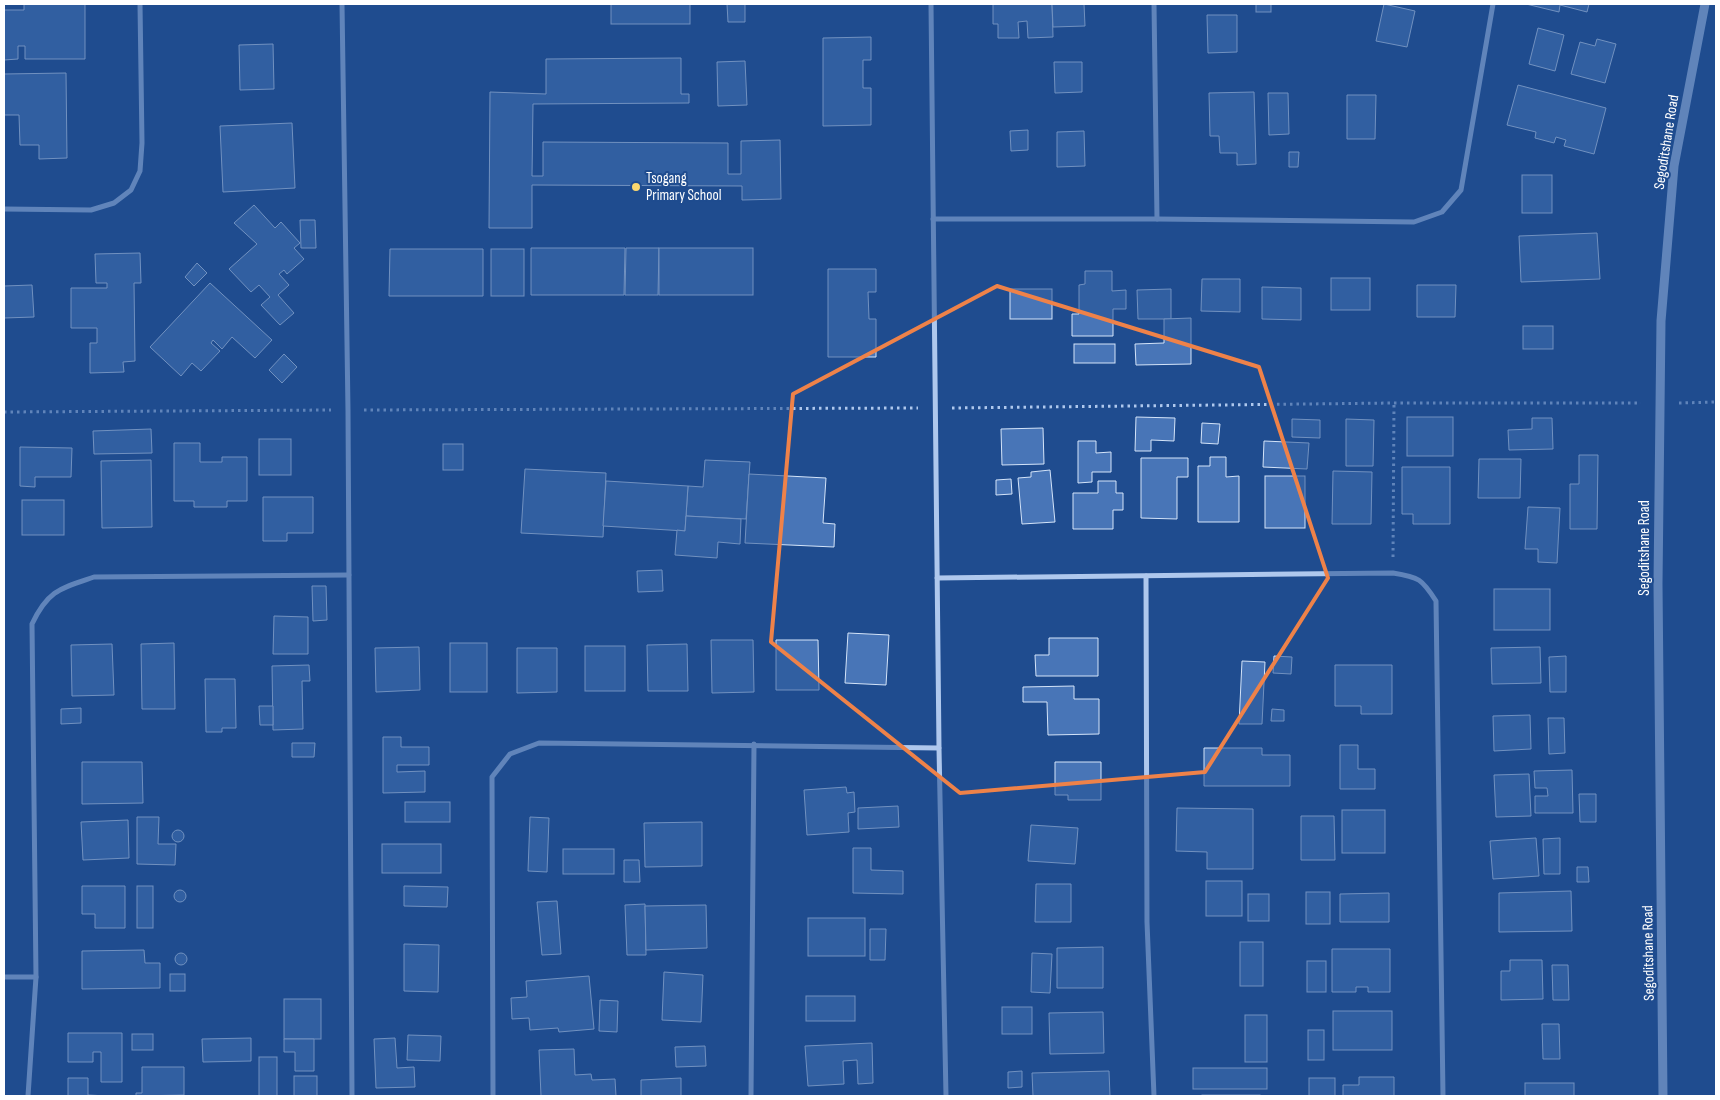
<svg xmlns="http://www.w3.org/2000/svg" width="1720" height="1100" font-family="'Sofia Sans Condensed',sans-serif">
<rect width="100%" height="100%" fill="#1f4c8f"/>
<g fill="#4875b7" stroke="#d4e4f9">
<polygon points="24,4 85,4 85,59 25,59 25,46 18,46 18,59 4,60 4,10 24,10"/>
<rect x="611" y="4" width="79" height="20"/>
<polygon points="727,4 745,4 745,22 728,22"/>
<polygon points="993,4 1052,4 1053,37 1028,38 1027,21 1018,22 1019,38 998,38 998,24 993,24"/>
<polygon points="1052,4 1084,4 1085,26 1053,27"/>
<rect x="1256" y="4" width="15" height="8"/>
<polygon points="1384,4 1415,11 1407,47 1376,41"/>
<polygon points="1526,4 1589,4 1587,12 1560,5 1559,12"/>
<polygon points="1207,15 1237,15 1237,52 1208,53"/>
<polygon points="1538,28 1564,35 1555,71 1529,64"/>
<polygon points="871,37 871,60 863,60 863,88 871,88 871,125 823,126 823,38"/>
<polygon points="1597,39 1616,44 1605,83 1571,74 1580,42 1595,46"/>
<polygon points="273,44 274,89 240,90 239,45"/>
<polygon points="681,58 681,94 689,94 689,103 533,104 532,176 543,176 543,142 728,143 728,174 741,174 741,141 780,140 781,199 742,200 742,186 532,185 532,228 489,228 490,92 546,94 546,59"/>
<polygon points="745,61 747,105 718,106 717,62"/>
<polygon points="1054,62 1082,62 1082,92 1055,93"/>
<polygon points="66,73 67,158 39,159 39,145 20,145 19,115 4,115 4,74"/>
<polygon points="1518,85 1606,108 1594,154 1564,146 1566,140 1556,137 1554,143 1535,138 1536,132 1507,125"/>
<polygon points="1254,92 1256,164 1237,165 1237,153 1220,153 1219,136 1210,136 1209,93"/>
<polygon points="1268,93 1288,93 1289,134 1269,135"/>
<polygon points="1347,95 1376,95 1375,139 1347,139"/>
<polygon points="292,123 295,188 223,192 220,126"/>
<polygon points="1028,130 1028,150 1011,151 1010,131"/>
<polygon points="1084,131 1085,166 1057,167 1057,132"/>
<polygon points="1289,152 1299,152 1298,167 1289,167"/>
<rect x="1522" y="175" width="30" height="38"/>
<polygon points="254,205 275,228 281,222 300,243 294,248 304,259 287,274 284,270 279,274 289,285 278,295 294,313 280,325 261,305 270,297 259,285 251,292 229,269 257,244 234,223"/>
<polygon points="300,220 315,220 316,248 301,248"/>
<polygon points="1597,233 1600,279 1521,282 1519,236"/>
<polygon points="531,248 625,248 624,295 531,295"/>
<polygon points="626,248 659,248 658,295 625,295"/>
<rect x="659" y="248" width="94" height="47"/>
<polygon points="390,249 483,249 483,296 389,296"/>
<rect x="491" y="249" width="33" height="47"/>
<polygon points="140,253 141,283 134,283 135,361 123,362 124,372 90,373 90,343 97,343 97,328 71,328 71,288 107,288 107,283 96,283 95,254"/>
<polygon points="197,263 207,273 194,286 185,277"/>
<polygon points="828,269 876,269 876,292 868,292 869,319 876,319 876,357 828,357"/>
<polygon points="1085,271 1112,271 1112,291 1126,290 1126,309 1113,309 1113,336 1072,336 1072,314 1079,314 1079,285 1085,284"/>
<rect x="1331" y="278" width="39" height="32"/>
<polygon points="1202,279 1240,279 1240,312 1201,311"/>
<polygon points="210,283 272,340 255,358 232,337 222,349 213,340 211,343 220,351 201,371 192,363 181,376 150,347"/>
<polygon points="32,285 34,317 4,318 4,286"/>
<polygon points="1417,285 1456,285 1455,317 1417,317"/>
<polygon points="1262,287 1301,288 1301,320 1262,319"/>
<rect x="1010" y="289" width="42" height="30"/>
<polygon points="1171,289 1171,319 1138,319 1137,290"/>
<polygon points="1191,318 1191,364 1136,365 1135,344 1164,343 1164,319"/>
<rect x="1523" y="326" width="30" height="23"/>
<rect x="1074" y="344" width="41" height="19"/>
<polygon points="284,354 297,367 282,383 269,370"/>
<polygon points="1136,417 1175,418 1174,441 1151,440 1151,451 1135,451"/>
<rect x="1407" y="417" width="46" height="39"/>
<polygon points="1532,418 1552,418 1553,449 1509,450 1508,430 1532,429"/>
<polygon points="1292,419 1320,420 1320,438 1292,437"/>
<polygon points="1346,419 1374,420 1373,466 1346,466"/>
<polygon points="1202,423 1220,424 1218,444 1201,443"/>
<polygon points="1043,428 1044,464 1002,465 1001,429"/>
<polygon points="151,429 152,453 94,454 93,431"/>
<rect x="259" y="439" width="32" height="36"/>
<polygon points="1078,441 1096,441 1096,453 1111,452 1111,472 1092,472 1092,482 1078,483"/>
<polygon points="1264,441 1309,443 1307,469 1263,467"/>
<polygon points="174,443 200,443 200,462 222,462 222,457 247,457 247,501 227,501 227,507 194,507 194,501 174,501"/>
<rect x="443" y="444" width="20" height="26"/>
<polygon points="20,447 72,448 71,477 35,477 35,487 20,486"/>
<polygon points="1579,455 1598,455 1597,529 1570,529 1570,484 1579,484"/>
<polygon points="1210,457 1226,457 1226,477 1239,476 1239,522 1198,522 1198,466 1210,466"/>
<polygon points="1141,458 1188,458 1188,477 1177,477 1177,519 1141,518"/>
<polygon points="1479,459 1521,459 1520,498 1478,498"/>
<polygon points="151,460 152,527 102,528 101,461"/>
<polygon points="705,460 750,462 746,519 686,516 688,486 703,487"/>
<polygon points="1402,467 1450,467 1450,524 1413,524 1413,514 1402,514"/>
<polygon points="525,469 606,473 603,537 521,533"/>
<polygon points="1050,470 1055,522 1022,524 1018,478 1031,477 1031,472"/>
<polygon points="1333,471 1372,472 1371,524 1332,524"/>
<polygon points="749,474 826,478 823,523 835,524 834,547 745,543"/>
<rect x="1265" y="476" width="40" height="52"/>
<polygon points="1011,479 1012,494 996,495 996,480"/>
<polygon points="606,481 688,486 685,531 603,526"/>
<polygon points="1098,481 1116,481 1116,493 1123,493 1123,510 1113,510 1113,529 1073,529 1073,493 1098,493"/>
<polygon points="263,497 313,497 313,533 287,533 287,541 263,541"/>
<rect x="22" y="500" width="42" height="35"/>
<polygon points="1528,507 1560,508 1557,563 1538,562 1538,549 1525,549"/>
<polygon points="686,516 741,519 740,544 718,542 717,558 675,555 677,530 685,531"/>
<polygon points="662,570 663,591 638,592 637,571"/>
<polygon points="312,586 326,586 327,620 313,621"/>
<rect x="1494" y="589" width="56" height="41"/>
<polygon points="274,616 308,617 308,654 273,654"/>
<polygon points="848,633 889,635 886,685 845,683"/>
<polygon points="1049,638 1098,638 1098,676 1036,676 1035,655 1049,655"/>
<polygon points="711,640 753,640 754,692 712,693"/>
<polygon points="776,640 818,640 819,690 776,690"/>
<polygon points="174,643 175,709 142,709 141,644"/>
<rect x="450" y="643" width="37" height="49"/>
<polygon points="112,644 114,695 72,696 71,645"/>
<polygon points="687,644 688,691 648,691 647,645"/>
<rect x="585" y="646" width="40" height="45"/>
<polygon points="419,647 420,690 376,692 375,648"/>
<polygon points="1540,647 1541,683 1492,684 1491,648"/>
<polygon points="517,648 557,648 557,692 517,693"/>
<polygon points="1274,656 1292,657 1291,674 1273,673"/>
<polygon points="1566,656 1566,692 1550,692 1549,657"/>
<polygon points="1242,661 1265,662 1262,724 1239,724"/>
<polygon points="309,665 310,681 302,681 303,729 273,730 272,666"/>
<polygon points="1335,665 1392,665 1392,714 1361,714 1361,706 1335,706"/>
<polygon points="205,679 235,679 236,728 222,728 222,732 206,732"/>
<polygon points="1074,686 1074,699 1099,699 1099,734 1048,735 1047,702 1023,702 1023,687"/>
<polygon points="259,706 273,706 273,725 260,725"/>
<polygon points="81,708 81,723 61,724 61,709"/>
<polygon points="1272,709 1284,710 1284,721 1271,721"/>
<polygon points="1530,715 1531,749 1494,751 1493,716"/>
<polygon points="1548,718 1564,718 1565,753 1549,754"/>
<polygon points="383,737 401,737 401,747 429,747 429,765 397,765 397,772 425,771 425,792 383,793"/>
<polygon points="292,743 315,743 314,757 292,757"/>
<polygon points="1340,745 1358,745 1358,769 1375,769 1375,789 1340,789"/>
<polygon points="1204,748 1262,748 1262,755 1290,755 1290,786 1204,786"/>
<polygon points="82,762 142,762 143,803 82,804"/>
<polygon points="1055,762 1101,762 1101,800 1068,800 1068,795 1055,795"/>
<polygon points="1572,770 1573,813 1535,813 1535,796 1548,796 1547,788 1535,788 1534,771"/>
<polygon points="1529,774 1531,816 1496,817 1494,775"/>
<polygon points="846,787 847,793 854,792 855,812 848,813 849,832 807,835 804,790"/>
<polygon points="1579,794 1596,794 1596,822 1580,822"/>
<rect x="405" y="802" width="45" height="20"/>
<polygon points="898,806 899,827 858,829 858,808"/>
<polygon points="1177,808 1253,809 1253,869 1207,869 1207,852 1176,851"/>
<rect x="1342" y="810" width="43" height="43"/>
<polygon points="1301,816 1334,816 1335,860 1301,860"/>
<polygon points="137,817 159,817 158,844 176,844 175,865 137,864"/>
<polygon points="530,817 549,818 547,872 528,871"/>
<polygon points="128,820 129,858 83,860 81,822"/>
<polygon points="702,822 702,866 645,867 644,823"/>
<polygon points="1031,825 1078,828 1075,864 1028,861"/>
<circle cx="178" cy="836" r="6"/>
<polygon points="1536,838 1539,876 1493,879 1490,841"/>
<polygon points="1560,838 1560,874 1544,874 1543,839"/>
<rect x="382" y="844" width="59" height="29"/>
<polygon points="853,848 871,848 871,870 903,871 903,894 853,893"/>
<rect x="563" y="849" width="51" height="25"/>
<polygon points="624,860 639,860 640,882 624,882"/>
<polygon points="1577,867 1588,867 1589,882 1577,882"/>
<rect x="1206" y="881" width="36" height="35"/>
<polygon points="1036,884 1071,884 1071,922 1035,922"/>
<polygon points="82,886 125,886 125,928 95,928 95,914 82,914"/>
<rect x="137" y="886" width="16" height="42"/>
<polygon points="404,886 448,887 447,907 404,906"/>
<circle cx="180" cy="896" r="6"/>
<polygon points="1571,891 1572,931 1499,932 1499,893"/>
<rect x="1306" y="892" width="24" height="32"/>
<polygon points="1389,893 1389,922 1340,922 1340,894"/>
<rect x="1248" y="894" width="21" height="27"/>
<polygon points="557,901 561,954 542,955 537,902"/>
<polygon points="645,904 646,955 627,955 625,905"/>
<polygon points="706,905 707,948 646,950 645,906"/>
<rect x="808" y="918" width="57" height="38"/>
<polygon points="870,929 886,929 885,960 870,960"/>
<rect x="1240" y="942" width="23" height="44"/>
<polygon points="404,944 439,945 438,992 404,991"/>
<polygon points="1103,947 1103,988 1057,988 1057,948"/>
<polygon points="1332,949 1390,949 1390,992 1368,992 1368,987 1356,987 1356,992 1332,992"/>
<polygon points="144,950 145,963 160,963 160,988 82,989 82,951"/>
<circle cx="181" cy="959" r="6"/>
<polygon points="1032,953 1052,954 1050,993 1031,992"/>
<polygon points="1510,960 1542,960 1543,999 1501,1000 1501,971 1510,971"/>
<rect x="1307" y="961" width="19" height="31"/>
<polygon points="1552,965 1568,965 1569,1000 1553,1000"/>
<polygon points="664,972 703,975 701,1022 662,1020"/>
<rect x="170" y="974" width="15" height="17"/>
<polygon points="589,976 594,1029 559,1032 558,1028 530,1030 529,1018 512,1019 511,998 527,997 526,981"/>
<rect x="806" y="996" width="49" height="25"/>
<rect x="284" y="999" width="37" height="40"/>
<polygon points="600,1000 618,1001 617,1032 599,1031"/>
<rect x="1002" y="1007" width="30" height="27"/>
<rect x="1333" y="1011" width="59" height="39"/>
<polygon points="1103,1012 1104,1053 1050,1054 1049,1013"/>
<rect x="1245" y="1015" width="22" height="47"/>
<polygon points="1542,1024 1559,1024 1560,1059 1543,1059"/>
<rect x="1308" y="1030" width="16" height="30"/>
<polygon points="68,1033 122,1033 122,1082 101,1082 101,1052 93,1052 93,1062 68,1062"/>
<rect x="132" y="1034" width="21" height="16"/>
<polygon points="408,1035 441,1036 440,1061 407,1060"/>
<polygon points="251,1038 251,1061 203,1062 202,1039"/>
<polygon points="395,1038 397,1068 414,1067 415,1087 376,1088 374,1039"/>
<polygon points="284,1039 314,1039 314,1071 295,1071 295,1052 284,1052"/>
<polygon points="872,1043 873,1083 858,1084 857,1060 843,1061 844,1084 808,1086 805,1046"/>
<polygon points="705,1046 706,1066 676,1067 675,1047"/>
<polygon points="574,1049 575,1075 591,1074 592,1080 615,1079 616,1096 541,1096 539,1050"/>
<rect x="259" y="1057" width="18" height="39"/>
<polygon points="142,1067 184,1067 184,1095 136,1096 136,1093 142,1093"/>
<rect x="1193" y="1068" width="74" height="21"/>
<polygon points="1022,1071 1022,1087 1008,1088 1008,1072"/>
<polygon points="1109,1071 1110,1096 1033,1096 1032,1073"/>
<rect x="294" y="1076" width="23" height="20"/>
<polygon points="1359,1077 1394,1077 1394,1096 1343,1096 1343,1085 1359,1085"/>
<polygon points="68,1078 88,1078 88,1095 108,1096 68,1096"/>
<polygon points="681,1078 681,1096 641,1096 641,1080"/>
<rect x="1309" y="1078" width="26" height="18"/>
<rect x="1525" y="1083" width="49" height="13"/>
<rect x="1202" y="1095" width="58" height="1"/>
</g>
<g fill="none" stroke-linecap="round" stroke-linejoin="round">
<g stroke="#afc8ed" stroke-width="3" stroke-dasharray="2.5 4" stroke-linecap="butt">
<polyline points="1679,403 1716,402"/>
<polyline points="952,408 1394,403 1641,403"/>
<polyline points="364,410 918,408"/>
<polyline points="4,412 331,410"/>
<polyline points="1393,557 1394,403"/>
</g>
<g stroke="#afc8ed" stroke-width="5">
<polyline points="342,4 348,410 352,1096"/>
<polyline points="931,4 939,748 946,1096"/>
<polyline points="1154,4 1157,219"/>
<polyline points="4,209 91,210 114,203 131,190 140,171 142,143 140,4"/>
<polyline points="933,219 1157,219 1414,222 1442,212 1461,190 1493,4"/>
<polyline points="1146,576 1147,922 1154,1096"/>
<path d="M937,578L1393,573C1419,577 1422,579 1436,601L1443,1096"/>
<polyline points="4,977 36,977"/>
<path d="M28,1096L36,977L32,624C48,590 61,588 94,577L349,575"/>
<polyline points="493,1096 492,777 510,754 539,743 939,748"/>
<polyline points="751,1096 754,744"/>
</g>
<polyline stroke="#afc8ed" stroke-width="9" points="1663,1096 1658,584 1661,321 1674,166 1705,4"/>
</g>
<path d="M0 0H1720V1100H0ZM997,286L1259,367L1328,578L1205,772L960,793L771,642L793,394Z" fill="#1f4c8f" fill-opacity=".55" fill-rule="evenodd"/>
<path fill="none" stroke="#ee8249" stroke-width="4" stroke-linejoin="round" d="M997,286L1259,367L1328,578L1205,772L960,793L771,642L793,394Z"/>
<circle fill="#fbd86f" stroke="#1f4c8f" stroke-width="2" cx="636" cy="187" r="5"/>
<g text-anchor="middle" stroke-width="4" stroke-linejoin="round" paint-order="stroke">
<g font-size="15" fill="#fff" stroke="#1f4c8f">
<text transform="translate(1666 142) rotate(-81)" y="5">Segoditshane Road</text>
<text transform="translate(1644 548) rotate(-90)" y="5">Segoditshane Road</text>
<text transform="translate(1648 953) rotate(-91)" y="5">Segoditshane Road</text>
</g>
<g font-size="15" fill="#fff" stroke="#1f4c8f" text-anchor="start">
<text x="646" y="183">Tsogang<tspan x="646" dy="17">Primary School</tspan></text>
</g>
</g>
<rect width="1720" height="1100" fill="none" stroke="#ffffff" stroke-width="10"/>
</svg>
